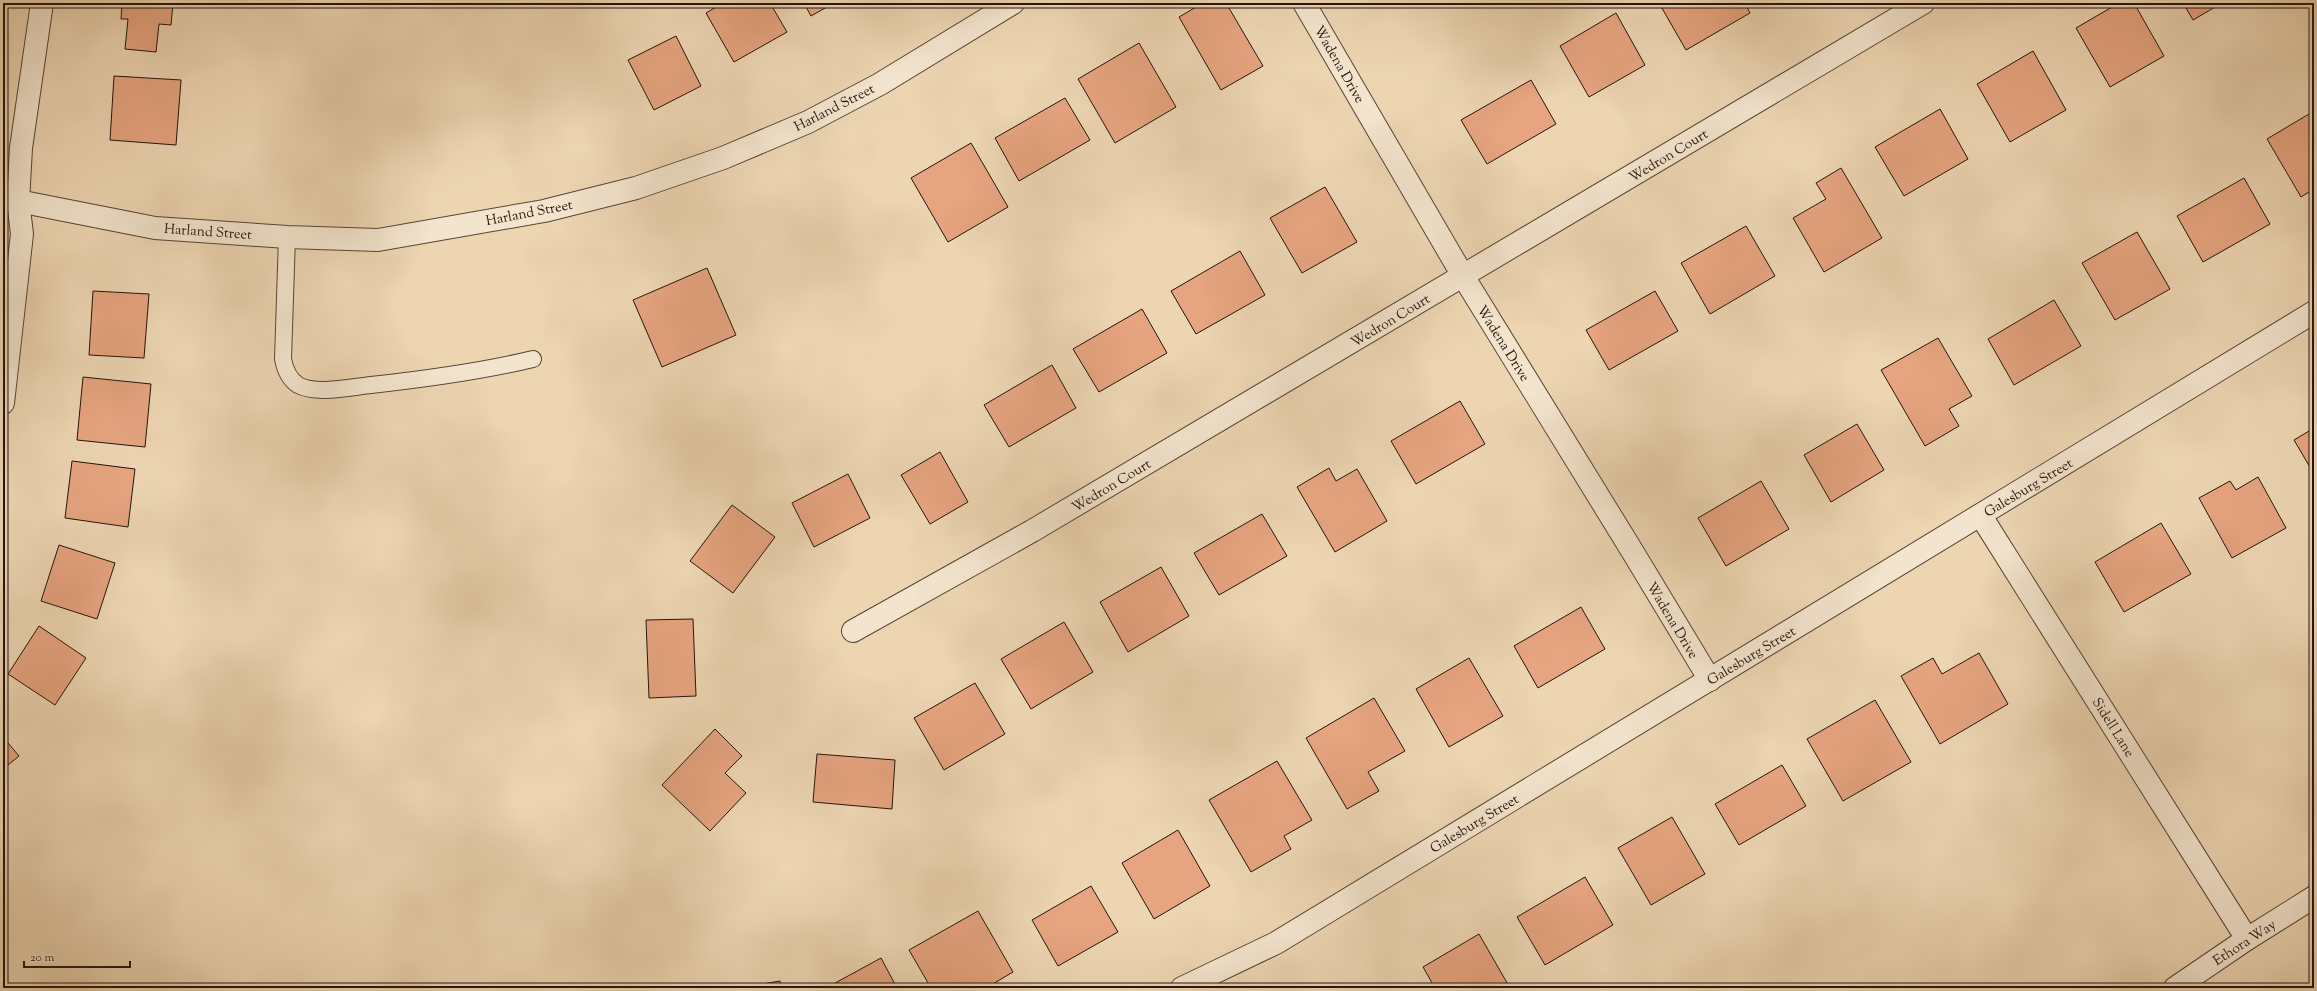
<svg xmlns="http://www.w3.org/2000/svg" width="2317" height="991" font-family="'Sorts Mill Goudy',serif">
<rect width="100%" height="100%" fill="#edd5b2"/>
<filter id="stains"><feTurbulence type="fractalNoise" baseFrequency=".005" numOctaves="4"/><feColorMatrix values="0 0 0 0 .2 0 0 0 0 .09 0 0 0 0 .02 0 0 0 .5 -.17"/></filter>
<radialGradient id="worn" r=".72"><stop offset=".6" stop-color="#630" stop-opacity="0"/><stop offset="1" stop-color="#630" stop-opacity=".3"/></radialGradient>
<g fill="#e6a480" stroke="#24140c">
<polygon points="122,3 173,3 171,25 159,24 156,52 125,49 128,19 121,19"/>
<polygon points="723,3 770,3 787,32 734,62 706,13"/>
<polygon points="804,3 834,3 811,16"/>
<polygon points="1203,3 1226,3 1263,66 1221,90 1179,17"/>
<polygon points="1659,3 1745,3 1750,13 1686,50"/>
<polygon points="2119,3 2134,3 2164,56 2110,87 2076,28"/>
<polygon points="2183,3 2222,3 2193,20"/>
<polygon points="1616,13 1645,65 1589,97 1560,46"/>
<polygon points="676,36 701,86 654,110 628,60"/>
<polygon points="1139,43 1176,107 1115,143 1078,79"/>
<polygon points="2033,51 2066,110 2010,142 1977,84"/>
<polygon points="114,76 181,80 176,145 110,140"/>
<polygon points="1531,80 1556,124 1487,164 1461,120"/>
<polygon points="1065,98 1090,140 1019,181 995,138"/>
<polygon points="1940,109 1968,159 1904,196 1875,147"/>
<polygon points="2314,111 2314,189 2301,197 2267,139"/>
<polygon points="971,143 1008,207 948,242 911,178"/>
<polygon points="1841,168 1882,238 1824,272 1793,218 1826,199 1816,183"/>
<polygon points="2244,178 2270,224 2203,262 2177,216"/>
<polygon points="1325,187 1357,242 1302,273 1270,218"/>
<polygon points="1746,226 1775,276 1710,314 1681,263"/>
<polygon points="2137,232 2170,289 2115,320 2082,263"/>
<polygon points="1240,251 1265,295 1196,334 1171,291"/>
<polygon points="707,268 736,335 662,367 633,300"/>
<polygon points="93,291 149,294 144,358 89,355"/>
<polygon points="1655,291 1678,331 1609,370 1586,330"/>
<polygon points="2054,300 2081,346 2014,385 1988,339"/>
<polygon points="1142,309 1167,353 1099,392 1073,349"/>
<polygon points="1938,338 1972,396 1949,409 1959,426 1925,446 1881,370"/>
<polygon points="1052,365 1076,408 1009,447 984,405"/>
<polygon points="83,377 151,384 145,447 77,440"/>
<polygon points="1460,401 1485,444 1416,484 1391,441"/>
<polygon points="1857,424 1884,470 1831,502 1804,455"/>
<polygon points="2314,428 2314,474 2294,440"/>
<polygon points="940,452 968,502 930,524 901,475"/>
<polygon points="72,461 135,469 128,527 65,518"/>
<polygon points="1329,468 1336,481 1357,469 1387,521 1335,552 1297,487"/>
<polygon points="848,474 870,518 814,547 792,503"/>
<polygon points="2258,477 2286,528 2232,558 2199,498 2230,481 2236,490"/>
<polygon points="1761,481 1789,529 1726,566 1698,518"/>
<polygon points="732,505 775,537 733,593 690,561"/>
<polygon points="1262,514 1287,556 1219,595 1194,553"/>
<polygon points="2161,523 2191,574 2124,612 2095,562"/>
<polygon points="59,545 115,563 97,619 41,601"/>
<polygon points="1161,567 1189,616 1128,652 1100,602"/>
<polygon points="1581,607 1605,649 1538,688 1514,646"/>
<polygon points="693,619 696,696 649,698 646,620"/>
<polygon points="1064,622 1093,672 1031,709 1001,659"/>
<polygon points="39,626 86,658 55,705 8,674"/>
<polygon points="1979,653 2008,704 1940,744 1901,676 1933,658 1942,674"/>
<polygon points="1469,658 1503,716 1449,747 1416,689"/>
<polygon points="975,683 1005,734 944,770 914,718"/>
<polygon points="1374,698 1405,751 1368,772 1379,791 1347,809 1306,738"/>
<polygon points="1875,700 1911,762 1843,801 1807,739"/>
<polygon points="715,729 742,756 725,773 746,793 710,831 662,785"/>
<polygon points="3,737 19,756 3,769"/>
<polygon points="817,754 895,760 892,809 813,802"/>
<polygon points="1277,761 1312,820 1284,836 1291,849 1251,872 1209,800"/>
<polygon points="1782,765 1806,806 1739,845 1715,804"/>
<polygon points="1672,817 1705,874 1651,905 1618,848"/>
<polygon points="1178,830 1210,886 1154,919 1122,863"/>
<polygon points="1585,877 1613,925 1545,965 1517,917"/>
<polygon points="1091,886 1118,932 1058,966 1032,920"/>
<polygon points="978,911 1013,972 986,988 931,988 909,950"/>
<polygon points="1479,934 1510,988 1435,988 1423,967"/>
<polygon points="881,958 897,988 826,988"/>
<polygon points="780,981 781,988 738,988"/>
</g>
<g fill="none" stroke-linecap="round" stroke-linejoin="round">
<defs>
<path id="lane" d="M287,237L283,359C285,370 289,379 298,385C316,395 351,387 371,385C426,379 479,372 533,359"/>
<g id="street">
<polyline points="1304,3 1463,276 1634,554 1710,680"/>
<polyline points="3,198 155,228 287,237 378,240 544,211 636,188 723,158 808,122 880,84 1013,3"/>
<polyline points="3,403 22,234 18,201 21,148 42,3"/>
<polyline points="1981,516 2247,939"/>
<polyline points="853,631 1032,531 1923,3"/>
<polyline points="1182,988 1276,943 2314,312"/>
<polyline points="2175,988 2247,939 2314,897"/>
</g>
</defs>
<use href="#lane" stroke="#564436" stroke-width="18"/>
<use href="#street" stroke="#564436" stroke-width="24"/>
<use href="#lane" stroke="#f3e4cd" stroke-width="16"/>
<use href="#street" stroke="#f3e4cd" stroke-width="22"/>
</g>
<g text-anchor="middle" stroke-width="3" stroke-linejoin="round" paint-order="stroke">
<g font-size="14" fill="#24140c" stroke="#f3e4cd">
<text transform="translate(1340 64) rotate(60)" y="5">Wadena Drive</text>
<text transform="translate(834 107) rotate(-27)" y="5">Harland Street</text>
<text transform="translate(1668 155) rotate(-31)" y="5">Wedron Court</text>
<text transform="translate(529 212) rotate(-11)" y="5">Harland Street</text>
<text transform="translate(208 231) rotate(4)" y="5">Harland Street</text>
<text transform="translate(1390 320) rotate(-31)" y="5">Wedron Court</text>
<text transform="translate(1504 343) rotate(58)" y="5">Wadena Drive</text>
<text transform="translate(1111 485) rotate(-31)" y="5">Wedron Court</text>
<text transform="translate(2028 487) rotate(-31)" y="5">Galesburg Street</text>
<text transform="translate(1673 620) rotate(59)" y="5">Wadena Drive</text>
<text transform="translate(1751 655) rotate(-31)" y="5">Galesburg Street</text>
<text transform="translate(2114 727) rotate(58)" y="5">Sidell Lane</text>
<text transform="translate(1474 823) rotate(-31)" y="5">Galesburg Street</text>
<text transform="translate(2244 942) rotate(-33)" y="5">Ethora Way</text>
</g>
</g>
<rect width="2317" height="991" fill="none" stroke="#edd5b2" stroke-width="16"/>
<rect x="4" y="4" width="2309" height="983" fill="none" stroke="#24140c" stroke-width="2"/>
<rect x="8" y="8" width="2301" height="975" fill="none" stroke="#24140c"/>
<path d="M24 961v6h106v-6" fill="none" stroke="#24140c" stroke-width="2"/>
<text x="30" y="961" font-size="12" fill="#24140c" stroke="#f3e4cd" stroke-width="3" paint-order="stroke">20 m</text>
<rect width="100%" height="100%" filter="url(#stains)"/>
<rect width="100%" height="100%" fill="url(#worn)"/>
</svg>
